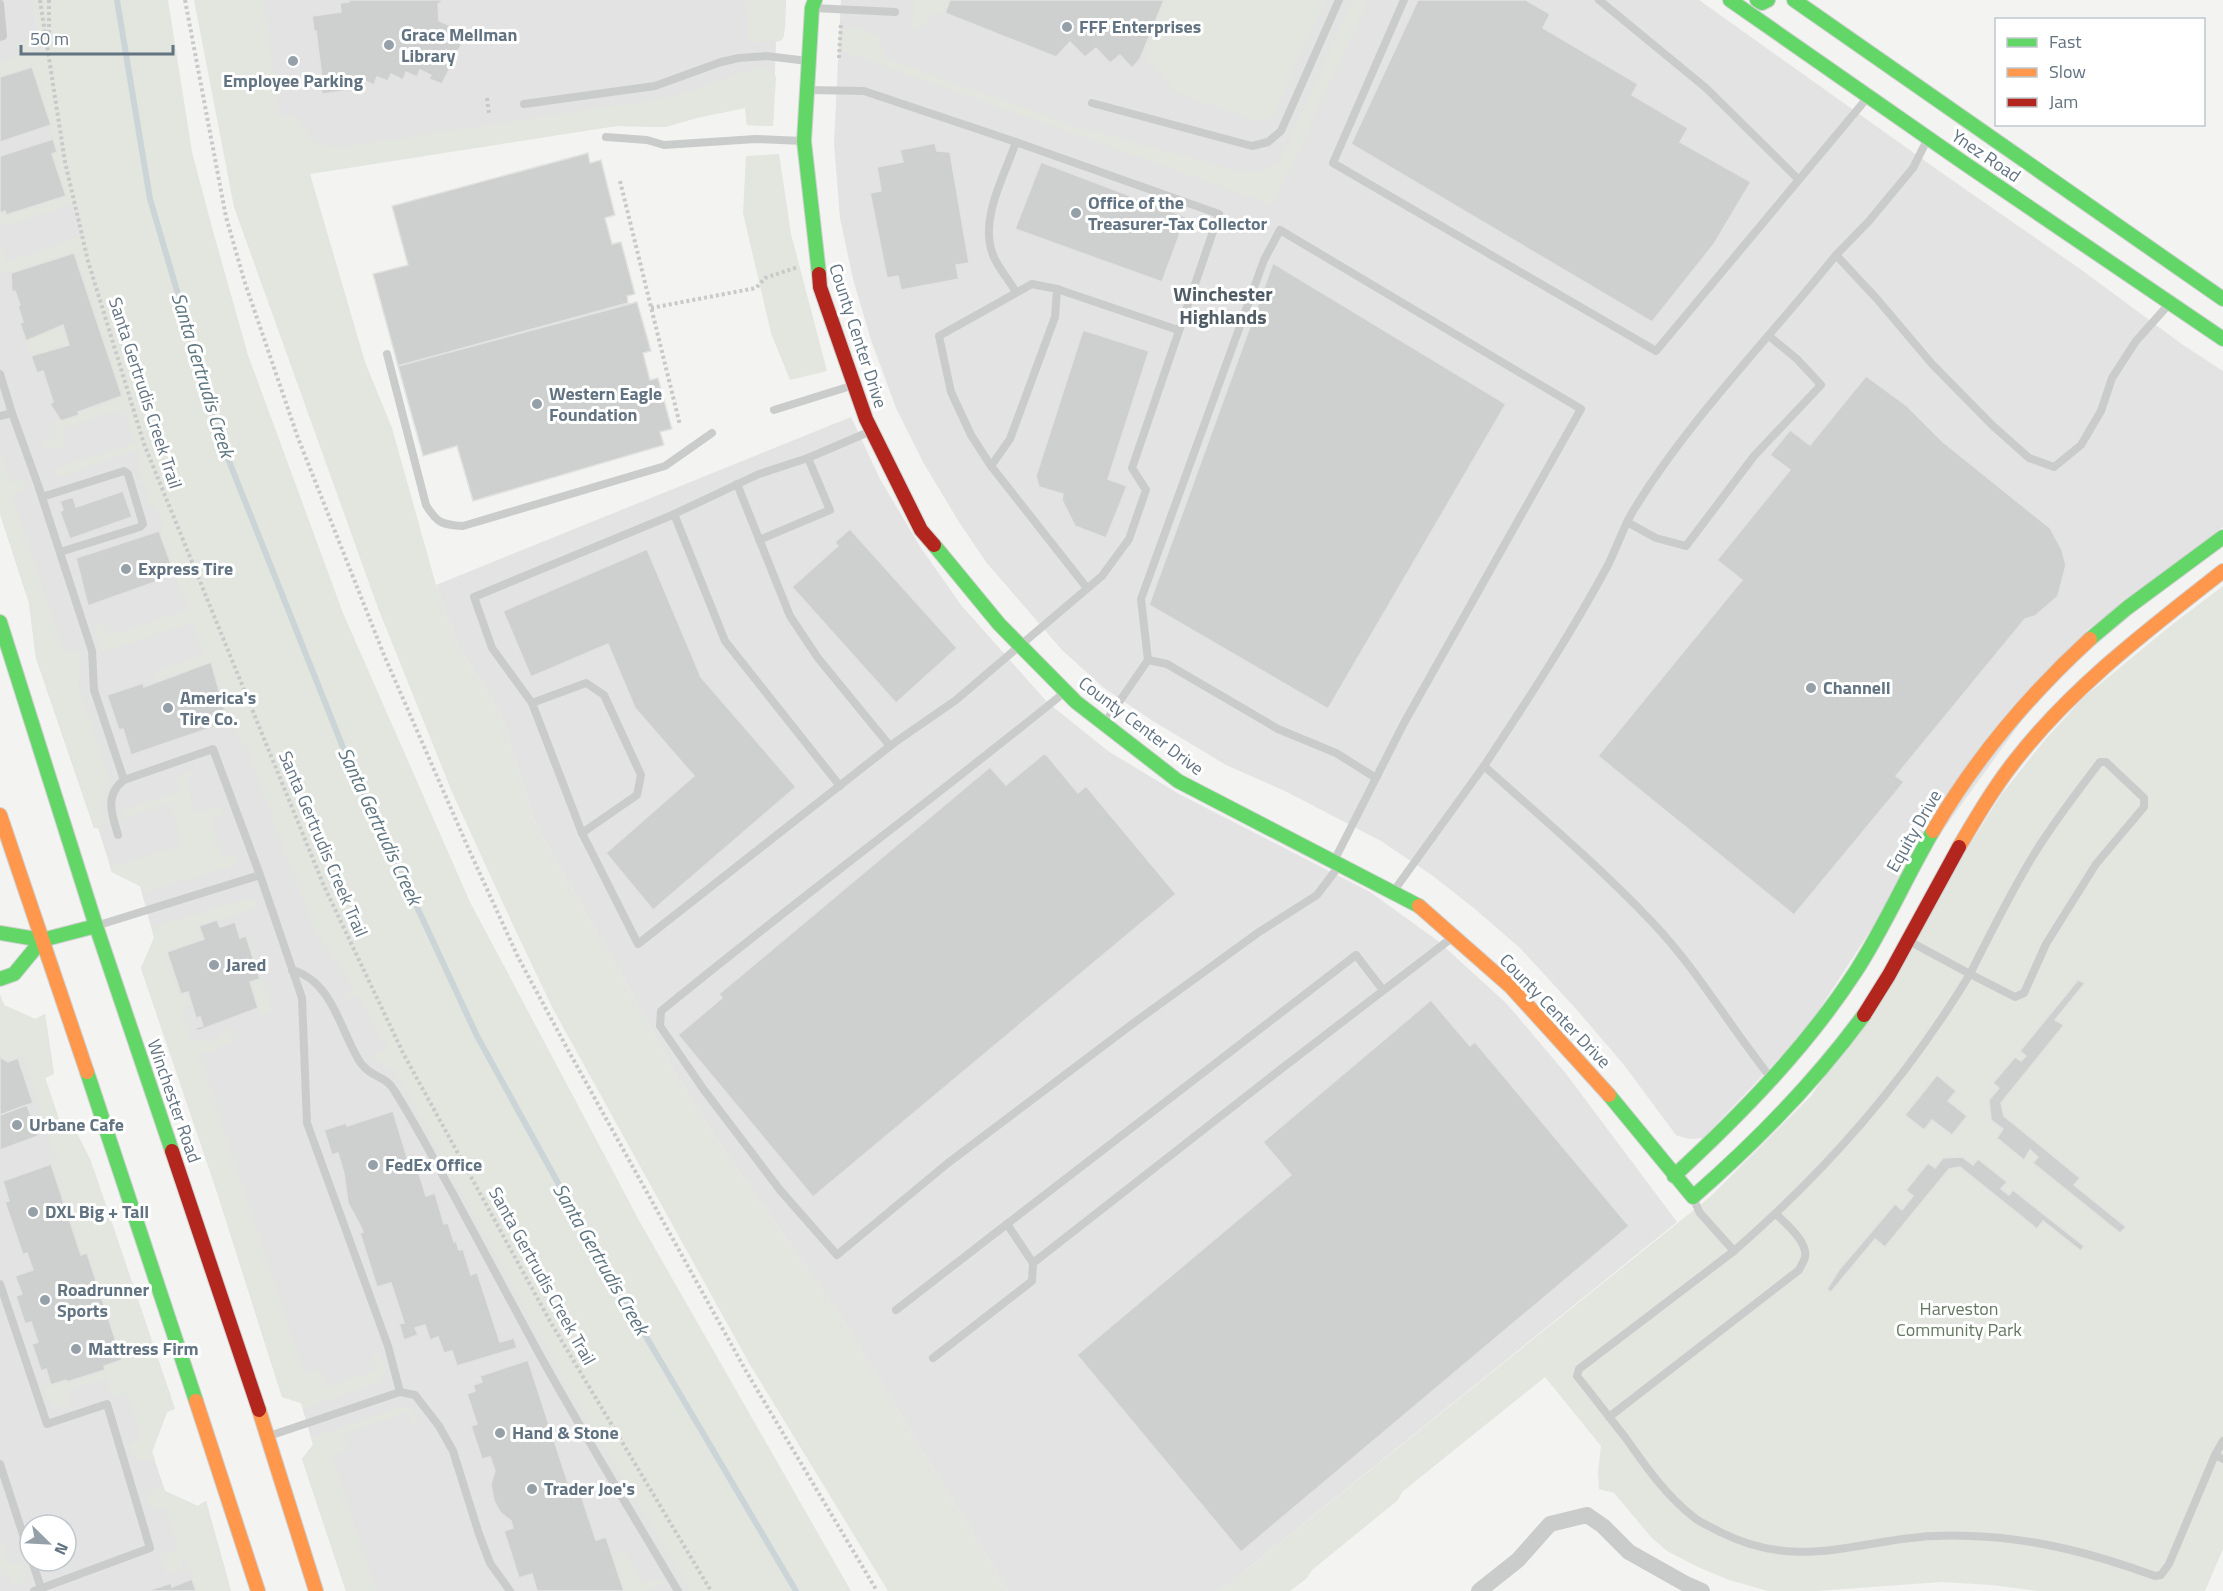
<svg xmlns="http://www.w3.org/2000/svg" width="2223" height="1591" font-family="'Titillium Web',sans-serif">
<rect width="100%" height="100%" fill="#f3f3f1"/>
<g fill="#e2e3e2" fill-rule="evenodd">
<polygon points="0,0 33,0 36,21 44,48 705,1591 346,1591 302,1459 313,1445 301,1403 282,1397 216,1189 141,968 154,938 140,886 112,872 98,828 94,828 36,658 29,603 0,514"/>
<polygon points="194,0 786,0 784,35 782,40 776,42 773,126 747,125 745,108 700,117 665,127 616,126 310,173"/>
<polygon points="841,0 1699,0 1942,173 2083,271 2183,345 2223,371 2223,527 2088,629 1868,934 1806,1030 1703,1138 1689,1139 1676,1135 1624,1065 1577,1010 1520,948 1475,909 1433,876 1381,841 1287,792 1226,765 1153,721 1104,688 1062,650 986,562 959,522 923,462 896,408 871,340 853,279 840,218 834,143"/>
<polygon points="851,417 880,479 921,548 961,605 1047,702 1108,751 1179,794 1370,892 1438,941 1507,1004 1567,1075 1677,1222 1220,1591 1008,1591 838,1312 719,1143 672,1068 629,988 537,828 500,712 457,644 436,585"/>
<path d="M0,994L4,1005L35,1019L45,1014L54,1074L45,1078L60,1122L70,1120L90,1159L175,1409L167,1412L152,1452L165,1491L198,1506L206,1501L231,1591H0ZM30,1525H66V1561H30Z"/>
</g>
<g fill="#e2e6df">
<polygon points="33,0 168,0 192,152 213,231 248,355 343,613 470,902 641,1224 851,1591 691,1591 566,1385 395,1071 373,1059 374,1056 388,1048 358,995 344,1000 343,996 354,987 314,929 244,741 241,742 234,720 228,722 211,662 157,682 153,672 204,655 194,622 102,652 94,625 102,622 109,635 188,610 159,531 165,529 155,506 151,507 143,484 138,450 60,477 54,472 57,468 135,443 125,409 62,428 65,445 45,451 43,444 44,441 57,437 53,423 79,415 78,412 122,396 74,254 11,273 10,270 2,273 0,267 0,249 2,248 7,262 83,235 75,204 0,227 0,213 5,211 6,215 66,195 52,154 57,152 49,126 51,125 32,67 0,77 0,63 20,56 17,44 28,40 31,52 44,48 36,21"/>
<path d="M194,0H263L280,118L297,116C311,141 313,145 342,147L647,101L690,91L758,67L770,70L776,77L773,126L747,125L745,108L700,117L665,127L616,126L310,174L365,362L392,428L436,585L457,644L500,712L537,828L629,988L672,1068L719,1143L838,1312L1008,1591H888L749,1363L553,1009L513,925L452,792L378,608L234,207Z"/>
<polygon points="745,0 786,0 785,29 782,40 753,42 749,40"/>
<path d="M914,0H949L944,15L935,12C928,19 926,31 914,29L912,23Z"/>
<polygon points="1165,0 1325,0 1272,118 1258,121 1178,94 1144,55"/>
<path d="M1353,0H1368L1273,205L839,50L840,31C855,25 867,29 880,37L884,58L1078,127L1242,172L1262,171L1279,163Z"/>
<polygon points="779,154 791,234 827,371 790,380 771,333 743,213 746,156"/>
<polygon points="63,325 69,345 31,356 26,341"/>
<polygon points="0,453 10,483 21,480 25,483 27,488 12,494 64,653 80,649 81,653 79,684 110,781 100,804 106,824 94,828 36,658 29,603 0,514"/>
<polygon points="2223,586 2223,1549 2205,1591 2039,1591 1991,1585 1942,1582 1816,1591 1768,1591 1729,1580 1698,1567 1667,1551 1651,1537 1614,1493 1599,1489 1598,1472 1601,1446 1545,1377 1402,1492 1398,1500 1312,1570 1307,1578 1290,1591 1220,1591 1710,1197 1812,1095 2001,795 2044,741 2083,698 2169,627"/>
<polygon points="193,771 197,774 186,778 195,813 222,806 223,814 210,818 222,858 236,855 238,859 232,866 143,893 140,886 112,872 110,867 182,845 171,803 118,820 123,809 179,792 175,776"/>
<polygon points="247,899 255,901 257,905 253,909 200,926 204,939 167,952 181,994 188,992 192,1005 185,1007 185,1019 192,1032 187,1034 189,1041 199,1038 210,1043 229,1027 234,1042 200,1055 304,1374 320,1369 326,1387 377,1370 372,1355 374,1353 380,1356 386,1370 382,1381 376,1384 303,1409 301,1403 282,1397 216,1189 141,968 154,938 152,927"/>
<polygon points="246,936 249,936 273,1012 261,1016 250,982 260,978"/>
<path d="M0,999H2L4,1005L35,1019L45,1014L54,1074L45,1078L60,1122L70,1120L94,1170L175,1409L167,1412L152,1451L155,1460L141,1461L130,1453L128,1444L142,1439L127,1393L113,1396L111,1395L106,1379L67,1391L71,1406C54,1410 47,1403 42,1388L66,1380L67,1382L105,1370L104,1366L122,1360L87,1253L81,1255L51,1164L56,1162L23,1056L8,1062L0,1057Z"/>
<polygon points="403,1406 413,1409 419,1420 415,1426 407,1412 343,1434 349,1450 332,1455 376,1591 346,1591 302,1459 313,1445 311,1438"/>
<path d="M162,1483L165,1491L197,1506L206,1501L231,1591H196L187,1560L181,1562L183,1569L166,1574L160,1555L179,1548L165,1506L154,1509L150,1508C144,1496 152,1489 162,1483Z"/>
<polygon points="0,1536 10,1565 24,1562 27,1564 26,1579 15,1588 12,1578 0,1572"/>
<polygon points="624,1551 645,1585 657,1578 662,1581 661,1585 647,1591 623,1591 612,1555"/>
</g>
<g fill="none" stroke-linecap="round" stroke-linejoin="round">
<polyline stroke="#cbd4d6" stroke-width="6" points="117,0 150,199 221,441 344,750 477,1036 595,1250 796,1591"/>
</g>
<g fill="#cecfcf" stroke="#e2e2e1" stroke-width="1.5">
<polygon points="349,0 444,0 438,4 439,21 459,29 463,36 463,41 442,84 429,79 431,75 420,70 417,77 406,72 403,80 391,74 388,81 377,77 374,85 363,80 359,89 322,94 319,78 322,78 316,31 314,31 312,16 341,12 340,3 349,2"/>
<polygon points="950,0 1164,0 1140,59 1132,68 1120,55 1110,63 1096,48 1085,57 1070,42 1056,57 945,13"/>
<polygon points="1418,0 1526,0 1550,14 1543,28 1638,84 1632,95 1688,128 1680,142 1751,182 1714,244 1652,322 1351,144"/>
<polygon points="32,67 51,125 0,142 0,77"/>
<polygon points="53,139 57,152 52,154 66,196 6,215 5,211 0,213 0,156"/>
<polygon points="935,143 937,151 950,152 969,263 956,265 959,279 901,290 898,276 887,278 870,193 881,191 877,167 903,162 900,150"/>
<polygon points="588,153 590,163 601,160 615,215 605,218 612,244 621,242 635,294 627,296 628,303 398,366 373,274 408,265 392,206"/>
<polygon points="1041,162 1186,217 1162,282 1015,229"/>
<polygon points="74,253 122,396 78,412 79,415 61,421 50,404 53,402 43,371 37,373 31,356 69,345 63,325 26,341 20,323 23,322 18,306 20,305 15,291 12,292 11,273"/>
<polygon points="1273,263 1506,404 1328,709 1149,605"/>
<polygon points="637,302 651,351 643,353 650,380 658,378 672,429 660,432 664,445 473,501 457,446 423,456 398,366"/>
<polygon points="1083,330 1149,351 1108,479 1127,486 1106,538 1075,526 1062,500 1063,494 1039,487 1036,476"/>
<polygon points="1866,376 1907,406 1943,442 2050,528 2062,550 2066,565 2058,596 2035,616 2025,619 1896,776 1904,782 1794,915 1598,756 1742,580 1717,560 1790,470 1770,455 1790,430 1810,445"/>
<polygon points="123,491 132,517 70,539 60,512 63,510 60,501 73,497 76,507"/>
<polygon points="850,529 957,648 896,703 792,587 838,546 835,542"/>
<polygon points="159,531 175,575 88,606 76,558"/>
<polygon points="647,549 701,677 796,787 653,910 606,853 694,776 635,708 608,644 531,677 503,611"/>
<polygon points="211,662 228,722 131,755 123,729 119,730 107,695 143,683 144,687"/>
<polygon points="1045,753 1078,793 1086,786 1176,894 813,1197 678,1035 722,998 719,994 990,767 1006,785"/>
<polygon points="217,920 220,927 235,922 240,938 246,936 260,979 250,982 258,1008 197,1031 196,1028 203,1026 200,1017 196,1018 188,992 181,994 167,952 204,939 199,926"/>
<polygon points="2078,980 2085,983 2055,1020 2064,1025 2001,1103 2004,1116 2080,1178 2074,1185 2126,1227 2120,1233 2033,1163 2038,1157 2030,1150 2024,1160 1997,1138 2003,1129 1991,1120 1989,1100 1999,1088 1993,1083 2015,1057 2021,1061 2026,1056 2020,1051"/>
<polygon points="1431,1000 1470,1046 1475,1042 1629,1226 1241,1552 1077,1355 1291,1175 1263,1142"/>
<polygon points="0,1057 8,1062 18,1058 33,1103 0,1115"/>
<polygon points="1937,1075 1956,1091 1948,1101 1967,1116 1952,1135 1932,1120 1924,1130 1905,1115"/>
<polygon points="27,1105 38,1136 0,1150 0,1115"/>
<polygon points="393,1111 407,1157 413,1154 426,1196 435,1193 444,1224 448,1223 454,1242 456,1241 459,1250 463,1249 471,1275 477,1272 500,1342 514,1338 517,1348 457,1366 452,1351 444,1353 438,1337 430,1340 425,1325 415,1328 418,1335 404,1340 399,1324 404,1323 391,1283 377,1287 360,1233 363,1232 361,1227 348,1203 344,1174 338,1153 332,1155 324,1130 346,1123 347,1126"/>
<polygon points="1962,1157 1973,1165 1978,1159 2007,1182 2001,1189 2009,1195 2013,1190 2084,1246 2081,1251 2043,1221 2037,1229 1960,1167 1949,1169 1885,1247 1875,1239 1831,1292 1827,1289 1839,1270 1895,1204 1902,1210 1913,1196 1906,1190 1928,1163 1935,1168 1943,1158"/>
<polygon points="51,1164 81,1255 87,1253 122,1360 104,1366 105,1370 67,1382 66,1380 51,1385 46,1369 41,1371 32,1344 38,1342 31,1322 25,1324 16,1296 22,1294 15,1276 33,1270 27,1253 23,1255 5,1202 9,1201 3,1181"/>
<polygon points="528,1360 569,1486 577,1483 596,1540 606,1537 624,1591 537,1591 532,1574 519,1578 504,1531 513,1528 511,1521 500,1512 494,1501 491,1484 495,1471 490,1457 482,1459 471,1426 477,1424 467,1394 475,1391 473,1385 482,1382 480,1376"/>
<polygon points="192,1579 196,1591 147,1591 171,1583 172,1587"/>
</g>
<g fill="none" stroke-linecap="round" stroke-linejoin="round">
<defs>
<g id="fast">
<polyline points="815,0 812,8 804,141 819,274"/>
<polyline points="1730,0 1964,163 2223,339"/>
<polyline points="1757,0 1762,3 1768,0"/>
<polyline points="1794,0 2223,299"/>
<polyline points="934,545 999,624 1076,702 1178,781 1419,906"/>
<polyline points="0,622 96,926 172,1151"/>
<polyline points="2090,639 2127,608 2223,537"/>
<polyline points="0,933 42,940 96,926"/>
<polyline points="0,979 14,974 42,940"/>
<polyline points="87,1072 196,1401"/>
<path d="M1609,1095L1693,1197C1756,1142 1814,1083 1864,1015"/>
<path d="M1674,1176C1741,1114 1806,1048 1856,971C1885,926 1906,877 1933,831"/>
</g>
<g id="slow">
<polyline points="0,815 87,1072"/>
<path d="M1933,831C1975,759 2029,695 2090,639"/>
<path d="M1959,847C1976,818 1993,789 2014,762C2072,687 2149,629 2223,571"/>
<polyline points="1419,906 1511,987 1609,1095"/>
<polyline points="196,1401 258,1591"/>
<polyline points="259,1410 316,1591"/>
</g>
<g id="jam">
<polyline points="819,274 820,287 866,419 921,530 934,545"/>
<polyline points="1864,1015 1889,975 1959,847"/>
<polyline points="172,1151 259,1410"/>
</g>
</defs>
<use href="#fast" stroke="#cfd1d1" stroke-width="16"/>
<use href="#slow" stroke="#cfd1d1" stroke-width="16"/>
<use href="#jam" stroke="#cfd1d1" stroke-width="16"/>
<g stroke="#c8c9c9" stroke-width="4" stroke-dasharray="3 3" stroke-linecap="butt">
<polyline points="40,0 65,162 88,261 144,444 324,886 403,1053 551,1323 711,1591"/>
<polyline points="49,0 49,38"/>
<polyline points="185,0 226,217 245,283 298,438 384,655 470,852 518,957 568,1050 746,1371 877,1591"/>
<polyline points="839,58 841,22"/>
<polyline points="487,98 489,113"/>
<polyline points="620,181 680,425"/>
<polyline points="651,308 756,288 765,278 798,267"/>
</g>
<g stroke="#cacccc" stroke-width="8">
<polyline points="1404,0 1333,163 1656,351 1868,97"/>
<polyline points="1599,0 1706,88 1798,179"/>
<polyline points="0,4 3,36 0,37"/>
<polyline points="814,8 895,12"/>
<polyline points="807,90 864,91 1016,142 1219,214 1132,468 1146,490 1129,539 1102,576 956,700 894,743 638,944 582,833 532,703 492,648 474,597 670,516 759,474 808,458 871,431"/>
<polyline points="1092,103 1252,146 1268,142 1281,131 1339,0"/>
<polyline points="524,104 655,86 721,62 739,58 766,56 808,61"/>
<polyline points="606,137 647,140 664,145 756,139 804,141"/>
<polyline points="1928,138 1913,168 1869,221 1836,255 1877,299 1932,364 1992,425 2029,458 2054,467 2081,445 2101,411 2112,378 2136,341 2170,303"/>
<polyline points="1057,289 1178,330"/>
<path d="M1016,292C1009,280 998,268 993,255C979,219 1004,177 1016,142"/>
<path d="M387,354L426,505C437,523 442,525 463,526L665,466L712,433"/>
<polyline points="0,374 12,413"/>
<polyline points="774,410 854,385"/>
<polyline points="0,416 12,413 38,485 92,651 94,690 124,780 213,749 260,875"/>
<polyline points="991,466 1010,439 1055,317 1057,289 1032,284 939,336 951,392 971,435 991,466 1087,588"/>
<polyline points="737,484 790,616 818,658 890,746"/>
<polyline points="42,497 124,471 128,474 143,524 140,527 60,552"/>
<polyline points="674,514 725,641 840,786"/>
<polyline points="1627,522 1656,538 1686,546 1754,456 1821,385 1797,359 1769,336"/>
<polyline points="759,540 830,510 808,458"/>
<polyline points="1148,660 1141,599 1264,260 1280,230 1581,409 1404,723 1376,778"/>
<path d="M1065,692C932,800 794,902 661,1011L660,1026L704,1090L780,1190L837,1255L948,1163L1135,1022L1259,932L1317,895L1339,866"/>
<polyline points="532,703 586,683 604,695 641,775 637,795 582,833"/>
<polyline points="1104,724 1148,660 1167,664 1278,729 1336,753 1376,778 1334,861"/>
<path d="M2100,762H2106L2144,798V807L2096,864L2046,944L2024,993L2015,997L1970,974C1990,934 2010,894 2033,856C2053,823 2077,792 2100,762Z"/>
<path d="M1484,766C1527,701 1571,634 1608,565C1617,547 1623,528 1633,511C1690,418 1768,340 1836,255"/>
<path d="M118,835C112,815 104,795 124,780"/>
<path d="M1393,892L1484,766C1541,817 1599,866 1652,922C1697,969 1730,1027 1771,1078"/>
<polyline points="99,925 260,875 302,998 307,1123 388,1346 400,1392 269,1436"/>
<path d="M292,970C333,981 340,1031 360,1062C371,1078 385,1075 394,1090C415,1123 433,1158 452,1192C480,1244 508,1296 536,1348C581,1430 630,1510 678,1591"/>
<polyline points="1383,990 1356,955 1007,1224 1033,1263 1281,1069 1453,937"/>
<path d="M1693,1198L1700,1213L1734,1251C1828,1169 1905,1081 1970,974L1909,941"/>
<path d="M1734,1251L1579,1369L1577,1376C1593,1396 1609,1417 1625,1437C1646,1467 1667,1497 1696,1519C1703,1524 1712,1527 1720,1532C1786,1565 1834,1549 1902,1539C1924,1536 1948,1535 1970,1536C2035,1538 2095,1554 2155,1576L2161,1575L2169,1564L2215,1455L2223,1459"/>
<polyline points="0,1284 47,1424 107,1404 150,1548 34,1591"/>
<polyline points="896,1310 1007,1224"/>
<polyline points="933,1358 1032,1281 1033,1263"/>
<polyline points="400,1392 415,1395 439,1426 453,1451 479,1534 490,1563 510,1591"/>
<path d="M1609,1417L1799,1270C1800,1267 1804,1262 1805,1257C1808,1242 1786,1224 1776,1214"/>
<polyline points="2215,1455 2223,1441"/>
<polyline points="0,1464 30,1556"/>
<polyline points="32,1561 42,1591"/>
</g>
<polyline stroke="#cacccc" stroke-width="16" points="1479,1591 1518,1560 1550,1524 1587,1515 1603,1526 1629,1552 1684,1583 1702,1591"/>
<use href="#fast" stroke="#63d668" stroke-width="14"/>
<use href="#slow" stroke="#ff974d" stroke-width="14"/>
<use href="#jam" stroke="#b3261e" stroke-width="14"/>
</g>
<g fill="#95a0a9" stroke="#fff" stroke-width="2">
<circle cx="1067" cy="27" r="6"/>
<circle cx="389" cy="45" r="6"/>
<circle cx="293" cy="61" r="6"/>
<circle cx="1076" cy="213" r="6"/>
<circle cx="537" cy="404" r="6"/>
<circle cx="126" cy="569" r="6"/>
<circle cx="1811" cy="688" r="6"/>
<circle cx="168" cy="708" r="6"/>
<circle cx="214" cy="965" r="6"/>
<circle cx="17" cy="1125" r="6"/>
<circle cx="373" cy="1165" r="6"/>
<circle cx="33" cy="1212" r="6"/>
<circle cx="45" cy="1300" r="6"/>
<circle cx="76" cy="1349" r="6"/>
<circle cx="500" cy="1433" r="6"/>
<circle cx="532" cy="1489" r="6"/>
</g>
<g text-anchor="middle" stroke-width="6" stroke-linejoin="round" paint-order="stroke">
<g font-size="18" font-weight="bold" fill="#627382" stroke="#fff" text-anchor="start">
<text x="1079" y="33">FFF Enterprises</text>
<text x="401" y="41">Grace Mellman<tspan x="401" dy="21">Library</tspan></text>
<text x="293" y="87" text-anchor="middle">Employee Parking</text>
<text x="1088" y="209">Office of the<tspan x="1088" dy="21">Treasurer-Tax Collector</tspan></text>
<text x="549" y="400">Western Eagle<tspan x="549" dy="21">Foundation</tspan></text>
<text x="138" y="575">Express Tire</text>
<text x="1823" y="694">Channell</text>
<text x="180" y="704">America's<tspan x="180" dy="21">Tire Co.</tspan></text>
<text x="226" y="971">Jared</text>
<text x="29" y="1131">Urbane Cafe</text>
<text x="385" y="1171">FedEx Office</text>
<text x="45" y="1218">DXL Big + Tall</text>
<text x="57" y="1296">Roadrunner<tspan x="57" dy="21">Sports</tspan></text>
<text x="88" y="1355">Mattress Firm</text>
<text x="512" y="1439">Hand &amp; Stone</text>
<text x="544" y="1495">Trader Joe's</text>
</g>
<g font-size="18" fill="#627382" stroke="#fff">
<text transform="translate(1986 156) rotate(34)" y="6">Ynez Road</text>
<text transform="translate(858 336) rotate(72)" y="6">County Center Drive</text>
<text transform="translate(145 393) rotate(72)" y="6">Santa Gertrudis Creek Trail</text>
<text transform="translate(1141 726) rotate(37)" y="6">County Center Drive</text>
<text transform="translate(1914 831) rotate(-60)" y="6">Equity Drive</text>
<text transform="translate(323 844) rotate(67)" y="6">Santa Gertrudis Creek Trail</text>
<text transform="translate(1555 1011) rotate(46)" y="6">County Center Drive</text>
<text transform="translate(174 1101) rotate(71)" y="6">Winchester Road</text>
<text transform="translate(542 1276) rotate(61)" y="6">Santa Gertrudis Creek Trail</text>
</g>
<g font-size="18" fill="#657961" stroke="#fff">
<text x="1959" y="1315">Harveston<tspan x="1959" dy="21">Community Park</tspan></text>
</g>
<g font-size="20" font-weight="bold" fill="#505d67" stroke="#fff">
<text x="1223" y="301">Winchester<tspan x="1223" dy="23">Highlands</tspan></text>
</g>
<g font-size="20" font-style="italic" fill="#5d7680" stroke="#fff">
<text transform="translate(203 375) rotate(73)" y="7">Santa Gertrudis Creek</text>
<text transform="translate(380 826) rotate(65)" y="7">Santa Gertrudis Creek</text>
<text transform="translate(601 1259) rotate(60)" y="7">Santa Gertrudis Creek</text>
</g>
</g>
<rect x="1995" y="18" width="210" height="108" fill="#ffffff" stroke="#c0c7cd" stroke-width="1.5"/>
<rect x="2007" y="38" width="30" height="9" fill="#63d668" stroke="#c0c7cd" stroke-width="1.5"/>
<text x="2049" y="48" font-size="18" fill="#627382">Fast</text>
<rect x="2007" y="68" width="30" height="9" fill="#ff974d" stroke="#c0c7cd" stroke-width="1.5"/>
<text x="2049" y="78" font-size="18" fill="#627382">Slow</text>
<rect x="2007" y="98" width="30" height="9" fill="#b3261e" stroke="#c0c7cd" stroke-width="1.5"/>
<text x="2049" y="108" font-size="18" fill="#627382">Jam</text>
<g transform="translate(48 1543) rotate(114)"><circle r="28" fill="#ffffff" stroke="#c0c7cd" stroke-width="1.5"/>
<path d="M0-4.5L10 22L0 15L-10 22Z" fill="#95a0a9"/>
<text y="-9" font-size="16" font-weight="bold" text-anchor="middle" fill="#627382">N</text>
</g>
<path d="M21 45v9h152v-9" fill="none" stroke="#627382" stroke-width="3"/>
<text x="30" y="45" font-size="18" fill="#627382" stroke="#ffffff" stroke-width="4.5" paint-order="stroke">50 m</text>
</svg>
